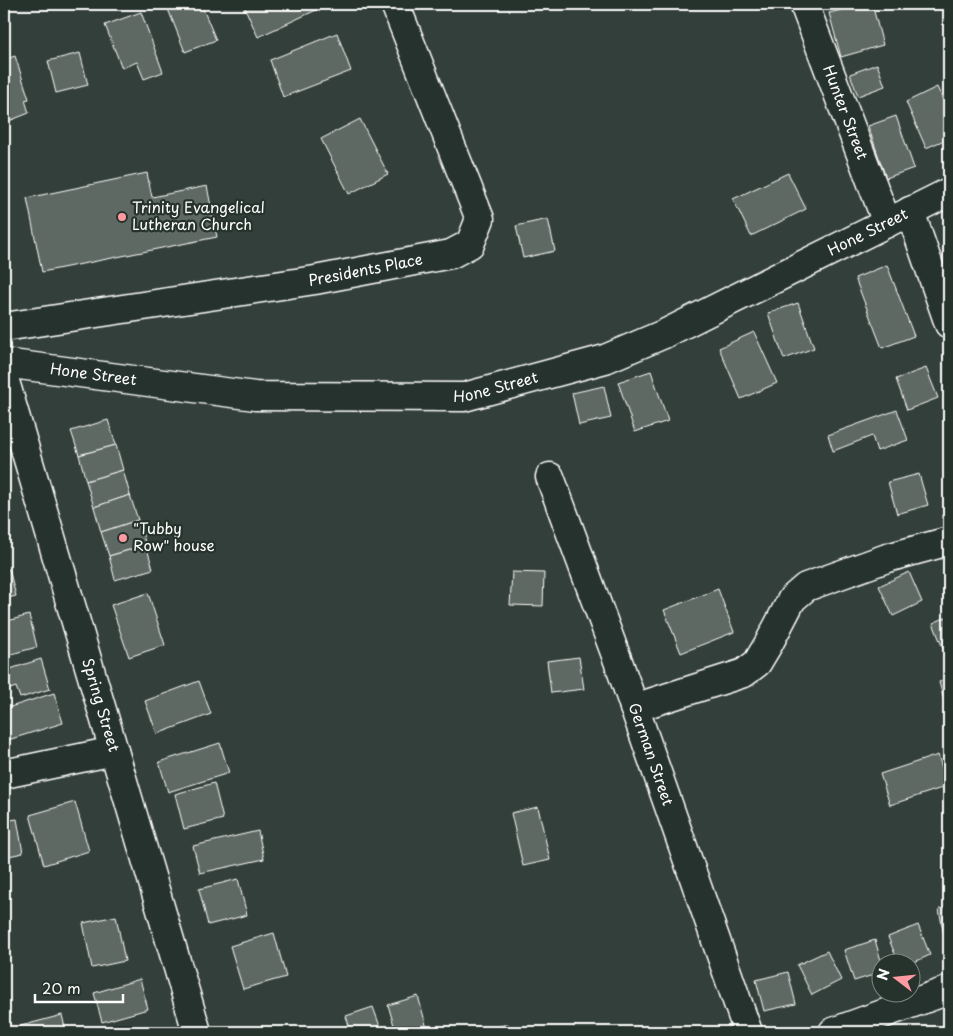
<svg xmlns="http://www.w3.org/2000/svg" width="953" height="1036" font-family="'Playpen Sans',sans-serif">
<rect width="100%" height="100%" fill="#333f3a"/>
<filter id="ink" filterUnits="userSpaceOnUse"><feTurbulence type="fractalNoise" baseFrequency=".02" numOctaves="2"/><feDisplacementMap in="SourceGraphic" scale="10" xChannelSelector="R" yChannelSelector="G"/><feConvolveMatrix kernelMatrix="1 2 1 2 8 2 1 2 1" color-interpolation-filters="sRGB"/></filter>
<g filter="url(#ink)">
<g fill="#5f6964" stroke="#fff">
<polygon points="166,4 201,4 216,40 185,52"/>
<polygon points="243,4 327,4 327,5 258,37"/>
<polygon points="865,4 872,4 883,45 841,57 829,13"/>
<polygon points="141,12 163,72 144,79 137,62 122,68 105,25"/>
<polygon points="337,33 351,71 283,97 270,60"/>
<polygon points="80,53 88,85 56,93 48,61"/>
<polygon points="15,56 29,99 25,100 29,113 4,123 4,60"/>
<polygon points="877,64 885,86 858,96 850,74"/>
<polygon points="937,87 949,113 949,138 926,148 906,102"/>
<polygon points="896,116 914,168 886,178 868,126"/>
<polygon points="360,119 388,174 349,194 321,139"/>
<polygon points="147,173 152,197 207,186 217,237 42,272 27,198"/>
<polygon points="788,173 806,209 751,236 733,199"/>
<polygon points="548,219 555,251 523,258 516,226"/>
<polygon points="887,265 914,336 882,348 855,278"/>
<polygon points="798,303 814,348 784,359 768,313"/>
<polygon points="754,332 777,383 741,399 719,348"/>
<polygon points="926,368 938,398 907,410 896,379"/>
<polygon points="651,371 668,421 635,432 618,382"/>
<polygon points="604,386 611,418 579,425 572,393"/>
<polygon points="897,410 908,440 877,451 872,436 833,451 828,435"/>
<polygon points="108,420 116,445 79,455 71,431"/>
<polygon points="116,445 123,470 86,481 79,455"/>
<polygon points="123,470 130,495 94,507 86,481"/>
<polygon points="919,474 928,505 897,514 888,482"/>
<polygon points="130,495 138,520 101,532 94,507"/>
<polygon points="138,520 146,545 109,556 101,532"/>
<polygon points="146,545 153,569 115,580 109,556"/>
<polygon points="9,569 16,596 4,599 4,571"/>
<polygon points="512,572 544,573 543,606 510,605"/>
<polygon points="909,572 922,602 893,616 879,586"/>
<polygon points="718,589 734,632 681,653 664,610"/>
<polygon points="148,593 165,645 129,657 111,605"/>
<polygon points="29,615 37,647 4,656 4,622"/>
<polygon points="949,616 949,664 933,623"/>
<polygon points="579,657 584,689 551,693 547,661"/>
<polygon points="41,659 50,689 20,698 16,687 4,691 4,671"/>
<polygon points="949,679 949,719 939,682"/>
<polygon points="199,681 211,714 157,734 145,701"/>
<polygon points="54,693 63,723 8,740 4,725 4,709"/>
<polygon points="220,743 229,773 168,792 159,762"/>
<polygon points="938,755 948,786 890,805 880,774"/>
<polygon points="214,783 223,819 184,829 175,794"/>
<polygon points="75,802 89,851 44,865 30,815"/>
<polygon points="538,807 550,860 523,866 511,813"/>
<polygon points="17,819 23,853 4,857 4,821"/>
<polygon points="258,831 264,859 200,873 193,846"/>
<polygon points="238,879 247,915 208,925 199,889"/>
<polygon points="949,907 949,940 945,941 939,909"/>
<polygon points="116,916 125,961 92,968 83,923"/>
<polygon points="918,925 930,955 910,964 899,964 888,937"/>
<polygon points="274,933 286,977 243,989 230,946"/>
<polygon points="875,940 882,964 880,964 880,973 854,981 844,950"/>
<polygon points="827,951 841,980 812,995 797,965"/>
<polygon points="788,972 796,1004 764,1011 756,980"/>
<polygon points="140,979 148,1009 102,1022 94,993"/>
<polygon points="418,996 428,1032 396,1032 388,1005"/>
<polygon points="373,1007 382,1032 351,1032 346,1016"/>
<polygon points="62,1015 66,1032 19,1032 17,1027"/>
<polygon points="508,1024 510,1032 477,1032"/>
<polygon points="146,1025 149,1032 121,1032"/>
</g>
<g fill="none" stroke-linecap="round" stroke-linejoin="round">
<defs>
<g id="minor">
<path id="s1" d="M804,4L887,223"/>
<polyline points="910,211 949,324"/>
<path id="s2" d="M4,327L315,280L451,254L470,244L480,219L395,4"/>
<path id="s3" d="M4,363L255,396L464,397L605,359L664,334L949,192"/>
<path id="s4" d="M4,378L197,1032"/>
<path id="s5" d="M550,477L618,661L748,1032"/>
<polyline points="634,708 744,673 757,663 769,643 792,599 806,587 887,558 949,541"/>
<polyline points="4,774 114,751"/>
<polyline points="833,1032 949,990"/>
</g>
</defs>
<use href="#minor" stroke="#fff" stroke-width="31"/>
<use href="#minor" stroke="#26332d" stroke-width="28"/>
</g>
</g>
<g fill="#ff9aa2" stroke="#26332d" stroke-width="2">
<circle cx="122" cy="217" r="5"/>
<circle cx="123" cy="538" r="5"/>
</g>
<g text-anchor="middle" stroke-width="4.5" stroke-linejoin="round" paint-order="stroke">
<g font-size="15" fill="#fff" stroke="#26332d">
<text dy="5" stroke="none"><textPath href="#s1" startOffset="116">Hunter Street</textPath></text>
<text dy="5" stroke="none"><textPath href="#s3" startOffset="900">Hone Street</textPath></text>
<text dy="5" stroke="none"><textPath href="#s2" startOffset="366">Presidents Place</textPath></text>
<text dy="5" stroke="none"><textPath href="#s3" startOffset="90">Hone Street</textPath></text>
<text dy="5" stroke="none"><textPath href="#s3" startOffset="495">Hone Street</textPath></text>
<text dy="5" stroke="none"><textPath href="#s4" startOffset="341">Spring Street</textPath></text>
<text dy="5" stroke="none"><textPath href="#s5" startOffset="295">German Street</textPath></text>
</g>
<g font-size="15" fill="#fff" stroke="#26332d" text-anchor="start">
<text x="132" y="213">Trinity Evangelical<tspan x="132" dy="17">Lutheran Church</tspan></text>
<text x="133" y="534">"Tubby<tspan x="133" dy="17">Row" house</tspan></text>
</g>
</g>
<rect width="953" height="1036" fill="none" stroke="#26332d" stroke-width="20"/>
<rect x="10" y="10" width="933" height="1016" fill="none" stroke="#fff" stroke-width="2" filter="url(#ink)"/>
<g transform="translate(896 978) rotate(286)"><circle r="24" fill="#26332d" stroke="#7d8581"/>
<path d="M0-4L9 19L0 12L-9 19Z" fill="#ff9aa2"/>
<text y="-8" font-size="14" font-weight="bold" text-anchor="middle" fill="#ffffff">N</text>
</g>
<path d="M35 994v8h88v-8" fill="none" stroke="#ffffff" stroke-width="2.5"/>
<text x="42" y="994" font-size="15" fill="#ffffff" stroke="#26332d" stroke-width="4" paint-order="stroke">20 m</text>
</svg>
